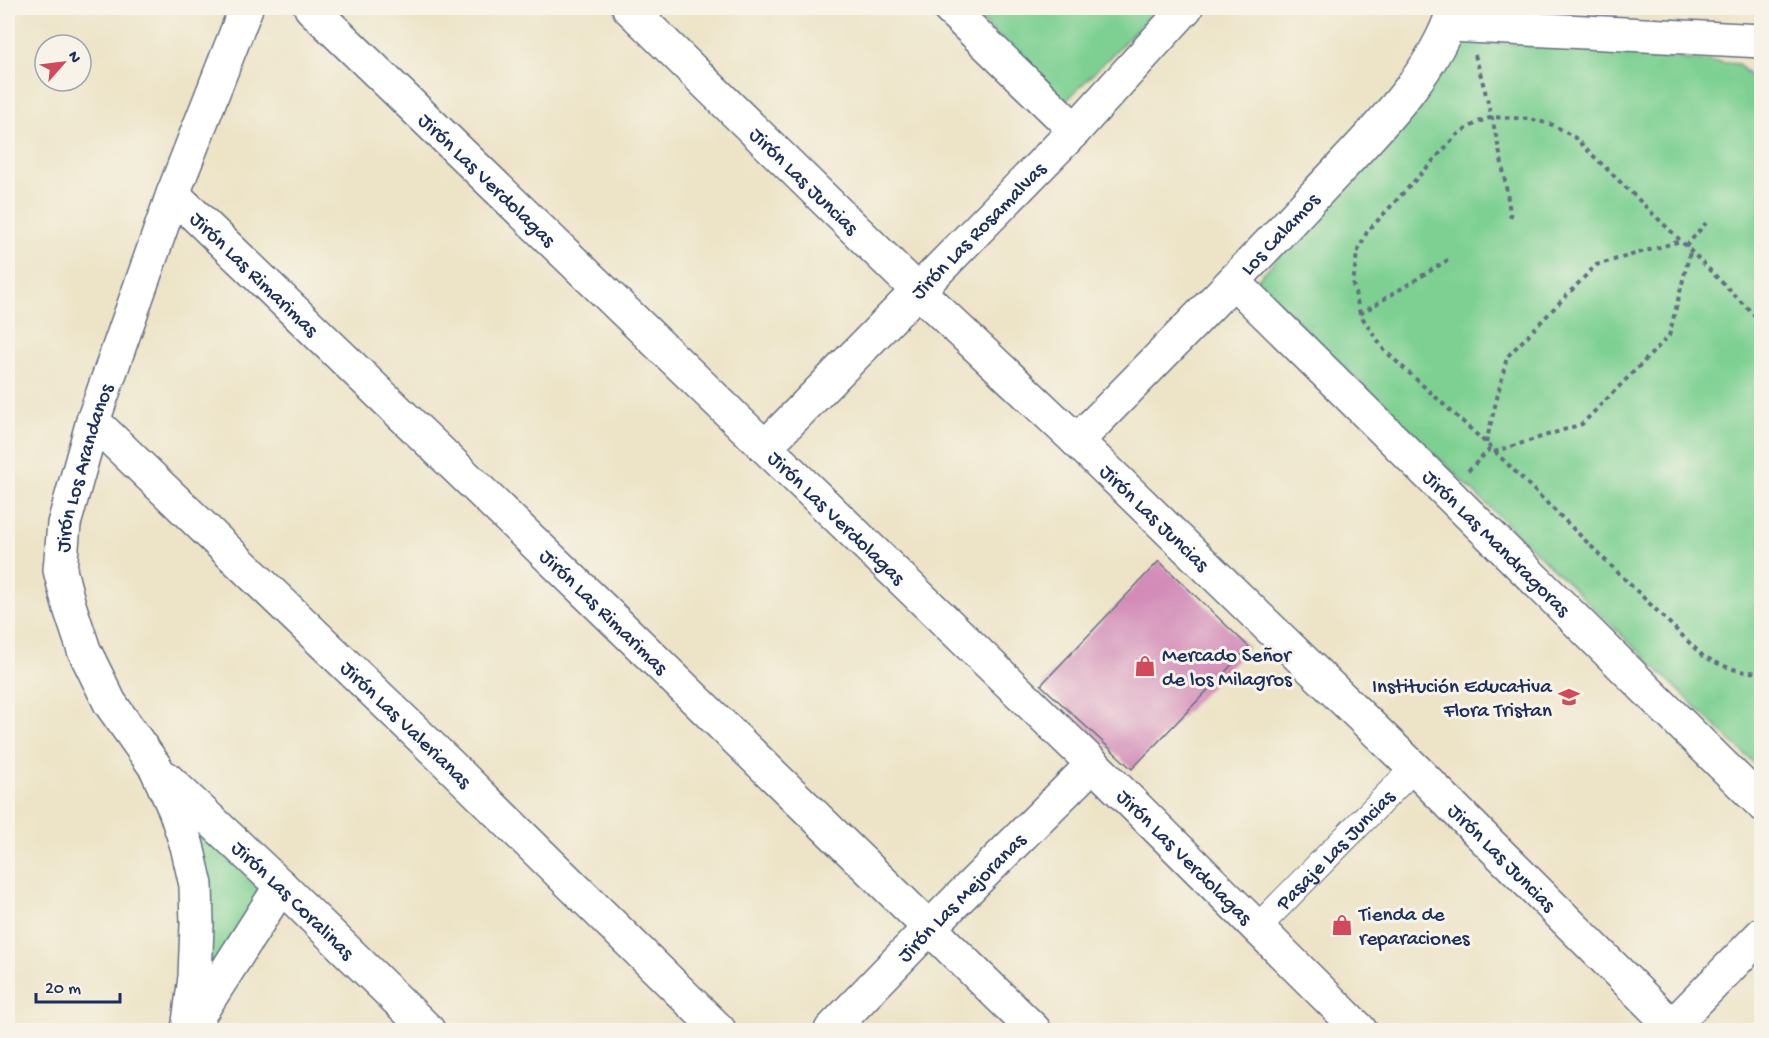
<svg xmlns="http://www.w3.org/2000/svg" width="1769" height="1038" font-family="'Gochi Hand',sans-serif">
<rect width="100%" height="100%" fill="#f7f3e8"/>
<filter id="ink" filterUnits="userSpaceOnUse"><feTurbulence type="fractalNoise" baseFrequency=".0167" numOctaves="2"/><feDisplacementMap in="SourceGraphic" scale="12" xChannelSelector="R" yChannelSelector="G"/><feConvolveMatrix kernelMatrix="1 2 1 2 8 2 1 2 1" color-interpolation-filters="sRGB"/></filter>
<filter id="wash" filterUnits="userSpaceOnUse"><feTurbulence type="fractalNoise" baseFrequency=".008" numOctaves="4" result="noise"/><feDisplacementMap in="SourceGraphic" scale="24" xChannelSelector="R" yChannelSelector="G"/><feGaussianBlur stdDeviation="1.35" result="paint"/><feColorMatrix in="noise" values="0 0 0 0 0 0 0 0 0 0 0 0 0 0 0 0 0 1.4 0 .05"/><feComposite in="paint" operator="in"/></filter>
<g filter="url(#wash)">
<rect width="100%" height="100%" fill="#ede4c7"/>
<polygon fill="#ecd1ea" points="1743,69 1761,70 1761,87"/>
<g fill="#7ed092" stroke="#4c8078" stroke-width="1.5">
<polygon points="969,8 1158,8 1066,101"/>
<polygon points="1460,39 1738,64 1761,87 1761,770 1256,281 1402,127 1430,89"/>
<polygon points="208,831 265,889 220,966 208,960 193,837"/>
</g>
<g id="blocks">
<polygon fill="#d38cb8" points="1159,561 1249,647 1132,769 1041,685"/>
</g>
</g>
<g filter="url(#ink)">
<use href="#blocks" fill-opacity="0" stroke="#646e83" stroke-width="1.5"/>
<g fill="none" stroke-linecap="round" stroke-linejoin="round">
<defs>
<g id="pedestrian">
<path id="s1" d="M1256,929L1414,768"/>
</g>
<g id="minor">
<path id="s2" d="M629,8L917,290L1077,441L1414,768L1676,1030"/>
<polyline points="949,8 1075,130"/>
<polyline points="1449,25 1762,41"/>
<path id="s3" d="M173,194L604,610L1034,1030"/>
<path id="s4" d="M1234,282L1762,804"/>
<path id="s5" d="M93,421L454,769L719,1030"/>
<path id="s6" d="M1077,441C1157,360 1237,279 1314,196C1362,144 1435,76 1454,8"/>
<path id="s7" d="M765,447L1075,130L1186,8"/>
<path id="s8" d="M166,778L281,886L428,1030"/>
<polyline points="193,1024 281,886"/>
<polyline points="1672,1026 1762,934"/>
<path id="s9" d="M188,1030L195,977L197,925L196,885L187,846L175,810L156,768L110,703L84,650L69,605L60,570L64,524L93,421L173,194L246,8"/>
<path id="s10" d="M831,1030L930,927L1093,764"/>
</g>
<g id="tertiary">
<path id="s11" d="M311,8L1093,764L1360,1030"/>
</g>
</defs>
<use href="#pedestrian" stroke="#646e83" stroke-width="28"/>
<use href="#minor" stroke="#646e83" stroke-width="36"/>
<use href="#tertiary" stroke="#646e83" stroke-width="36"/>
<g stroke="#646e83" stroke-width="4" stroke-dasharray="4.5 4.5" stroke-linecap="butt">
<path d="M1475,55C1491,110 1504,164 1511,221"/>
<polyline points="1686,246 1706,223"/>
<polyline points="1360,314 1451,258"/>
<path d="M1762,323L1681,241L1574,137L1553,125L1531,119L1493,117L1478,122L1457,135L1367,232L1357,253L1353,284L1360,314L1384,350L1486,443L1703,656C1722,666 1740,674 1762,672"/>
<polyline points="1486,443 1507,357 1596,265 1681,241"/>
<polyline points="1494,452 1582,424 1669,336 1690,252"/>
<polyline points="1468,471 1491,448"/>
</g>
<use href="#pedestrian" stroke="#fff" stroke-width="26"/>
<use href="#minor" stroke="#fff" stroke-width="33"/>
<use href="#tertiary" stroke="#fff" stroke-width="33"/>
</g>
</g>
<defs>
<symbol id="shop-bare" viewBox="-9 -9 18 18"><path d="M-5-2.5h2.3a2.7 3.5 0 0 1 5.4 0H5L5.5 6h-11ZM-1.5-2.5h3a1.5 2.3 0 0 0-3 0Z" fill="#d1495b" stroke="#f7f3e8" stroke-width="2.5" paint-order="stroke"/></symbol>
<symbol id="school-bare" viewBox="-9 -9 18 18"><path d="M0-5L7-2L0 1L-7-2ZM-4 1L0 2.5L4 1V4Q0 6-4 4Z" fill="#d1495b" stroke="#f7f3e8" stroke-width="2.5" paint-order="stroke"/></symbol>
</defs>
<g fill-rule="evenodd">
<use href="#shop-bare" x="1130" y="651" width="30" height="30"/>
<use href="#school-bare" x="1554" y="682" width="30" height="30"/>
<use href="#shop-bare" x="1327" y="910" width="30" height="30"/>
</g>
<g text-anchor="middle" stroke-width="6" stroke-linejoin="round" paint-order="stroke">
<g font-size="21" fill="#1b2f5e" stroke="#f7f3e8">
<text dy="7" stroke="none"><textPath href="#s11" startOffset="246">Jirón Las Verdolagas</textPath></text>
<text dy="7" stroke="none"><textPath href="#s2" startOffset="246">Jirón Las Juncias</textPath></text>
<text dy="7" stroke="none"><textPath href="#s7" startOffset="304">Jirón Las Rosamalvas</textPath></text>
<text dy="7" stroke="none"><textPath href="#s6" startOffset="290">Los Calamos</textPath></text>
<text dy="7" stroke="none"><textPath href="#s3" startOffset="114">Jirón Las Rimarimas</textPath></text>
<text dy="7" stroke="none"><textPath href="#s9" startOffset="597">Jirón Los Arandanos</textPath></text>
<text dy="7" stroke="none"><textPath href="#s2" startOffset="732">Jirón Las Juncias</textPath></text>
<text dy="7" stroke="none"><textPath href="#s11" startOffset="732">Jirón Las Verdolagas</textPath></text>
<text dy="7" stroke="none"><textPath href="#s4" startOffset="370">Jirón Las Mandragoras</textPath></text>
<text dy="7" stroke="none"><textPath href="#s3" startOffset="600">Jirón Las Rimarimas</textPath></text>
<text dy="7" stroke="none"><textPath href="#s5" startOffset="436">Jirón Las Valerianas</textPath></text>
<text dy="7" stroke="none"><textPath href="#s1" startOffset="112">Pasaje Las Juncias</textPath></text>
<text dy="7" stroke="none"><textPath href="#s11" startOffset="1218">Jirón Las Verdolagas</textPath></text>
<text dy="7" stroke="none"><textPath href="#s2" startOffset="1218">Jirón Las Juncias</textPath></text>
<text dy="7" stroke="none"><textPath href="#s10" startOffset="186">Jirón Las Mejoranas</textPath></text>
<text dy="7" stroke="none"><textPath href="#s8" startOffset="176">Jirón Las Coralinas</textPath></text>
</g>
<g font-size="21" fill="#1b2f5e" stroke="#f7f3e8" text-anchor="start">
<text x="1162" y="661">Mercado Señor<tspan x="1162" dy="24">de los Milagros</tspan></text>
<text x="1552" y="692" text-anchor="end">Institución Educativa<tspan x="1552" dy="24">Flora Tristan</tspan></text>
<text x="1359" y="920">Tienda de<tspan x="1359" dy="24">reparaciones</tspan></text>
</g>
</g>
<rect width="1769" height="1038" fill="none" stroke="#f7f3e8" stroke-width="30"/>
<g transform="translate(63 63) rotate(62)"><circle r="28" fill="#f7f3e8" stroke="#9fa5b1" stroke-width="1.5"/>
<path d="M0-4.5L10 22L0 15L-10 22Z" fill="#d1495b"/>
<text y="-9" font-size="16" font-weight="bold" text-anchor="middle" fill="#1b2f5e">N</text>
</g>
<path d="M36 993v9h84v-9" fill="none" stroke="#1b2f5e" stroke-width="3"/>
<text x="45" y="993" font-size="18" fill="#1b2f5e" stroke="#f7f3e8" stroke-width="4.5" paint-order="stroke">20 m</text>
</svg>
